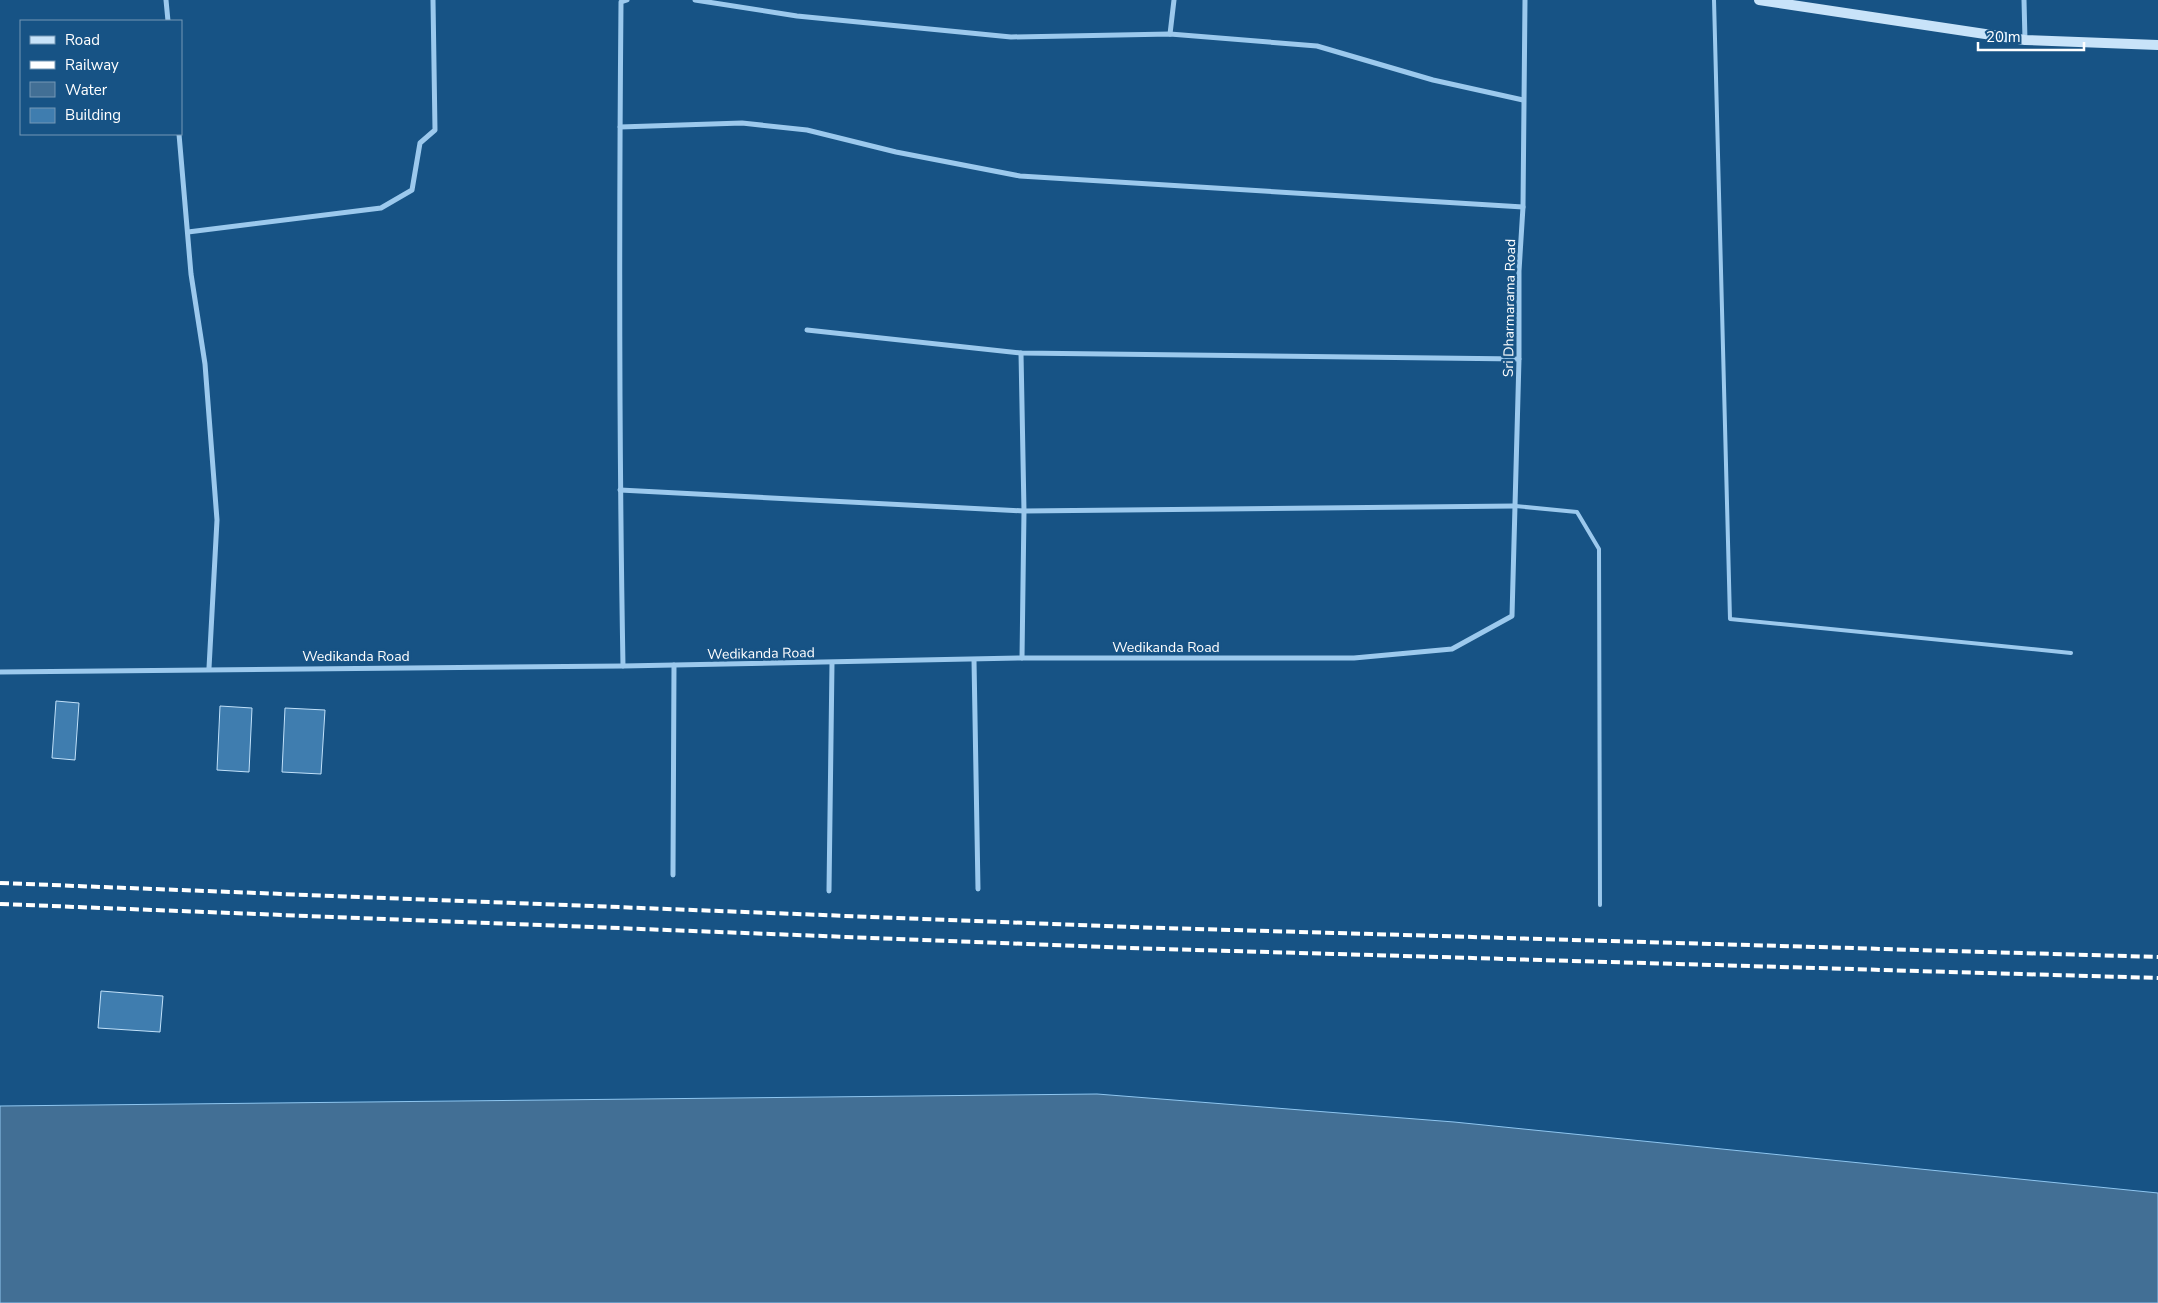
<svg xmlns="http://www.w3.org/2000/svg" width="2158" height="1303" font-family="'Nunito Sans',sans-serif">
<rect width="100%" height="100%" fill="#175385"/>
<polygon fill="#426f95" stroke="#8ec6f0" points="1097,1094 1454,1122 2158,1193 2158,1303 0,1303 0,1106"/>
<g fill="#3f7daf" stroke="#c1e1fa">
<polygon points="56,701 79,703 75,760 52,758"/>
<polygon points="220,706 252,708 249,772 217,770"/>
<polygon points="285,708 325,710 321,774 282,772"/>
<polygon points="101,991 163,996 160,1032 98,1028"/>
</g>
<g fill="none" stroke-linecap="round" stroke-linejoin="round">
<g stroke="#9cc9ed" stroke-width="4">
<polyline points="1714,0 1730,619 2071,653"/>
<polyline points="1515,506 1577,512 1599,549 1600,905"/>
</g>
<g stroke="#9cc9ed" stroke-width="5">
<polyline points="166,0 168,21"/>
<polyline points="695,0 797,16 1011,37 1170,34 1317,46 1433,80 1523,100"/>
<polyline points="2024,0 2025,40"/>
<polyline points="1170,34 1174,0"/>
<polyline points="620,127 742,123 807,130 896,152 1020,176 1523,207"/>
<polyline points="179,134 191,274 205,364 217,520 209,668"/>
<polyline points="188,232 381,208 412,190 420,143 435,130 433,0"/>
<polyline points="807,330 1021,353 1519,359"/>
<polyline points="1021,353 1024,511 1022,658"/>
<polyline points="620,490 1024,511 1515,506"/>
<polyline points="974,660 978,889"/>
<path d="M623,666C619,445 619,224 621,2L627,0"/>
<polyline points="0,672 623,666 1022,658 1354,658 1452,649 1512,616 1519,359 1519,271 1523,207 1525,0"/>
<polyline points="673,875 674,665"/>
<polyline points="829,891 832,663"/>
</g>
<polyline stroke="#c8e3f9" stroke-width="10" points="1759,0 2025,40 2158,45"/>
<g stroke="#fff" stroke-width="4" stroke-dasharray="9 4" stroke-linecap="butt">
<polyline points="0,883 1130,927 2158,957"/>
<polyline points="0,904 1130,948 2158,978"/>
</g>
</g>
<g text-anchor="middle" stroke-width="5" stroke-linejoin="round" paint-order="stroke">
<g font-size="14" fill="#fff" stroke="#175385">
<text transform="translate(1509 308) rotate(-89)" y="5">Sri Dharmarama Road</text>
<text x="1166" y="652">Wedikanda Road</text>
<text transform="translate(761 653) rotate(-1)" y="5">Wedikanda Road</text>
<text x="356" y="661">Wedikanda Road</text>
</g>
</g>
<rect x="20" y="20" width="162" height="115" fill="#175385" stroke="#7498b6"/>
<rect x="30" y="36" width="25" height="8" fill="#c8e3f9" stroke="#7498b6"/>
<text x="65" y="45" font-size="15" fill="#ffffff">Road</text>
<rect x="30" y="61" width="25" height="8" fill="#ffffff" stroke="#7498b6"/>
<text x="65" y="70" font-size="15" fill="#ffffff">Railway</text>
<rect x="30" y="82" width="25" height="15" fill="#426f95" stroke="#7498b6"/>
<text x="65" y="95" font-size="15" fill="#ffffff">Water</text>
<rect x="30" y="108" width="25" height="15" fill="#3f7daf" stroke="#7498b6"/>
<text x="65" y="120" font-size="15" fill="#ffffff">Building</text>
<path d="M1978 42v8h106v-8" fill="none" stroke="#ffffff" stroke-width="2.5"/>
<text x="1986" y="42" font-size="15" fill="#ffffff" stroke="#175385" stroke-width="4" paint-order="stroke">20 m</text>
</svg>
